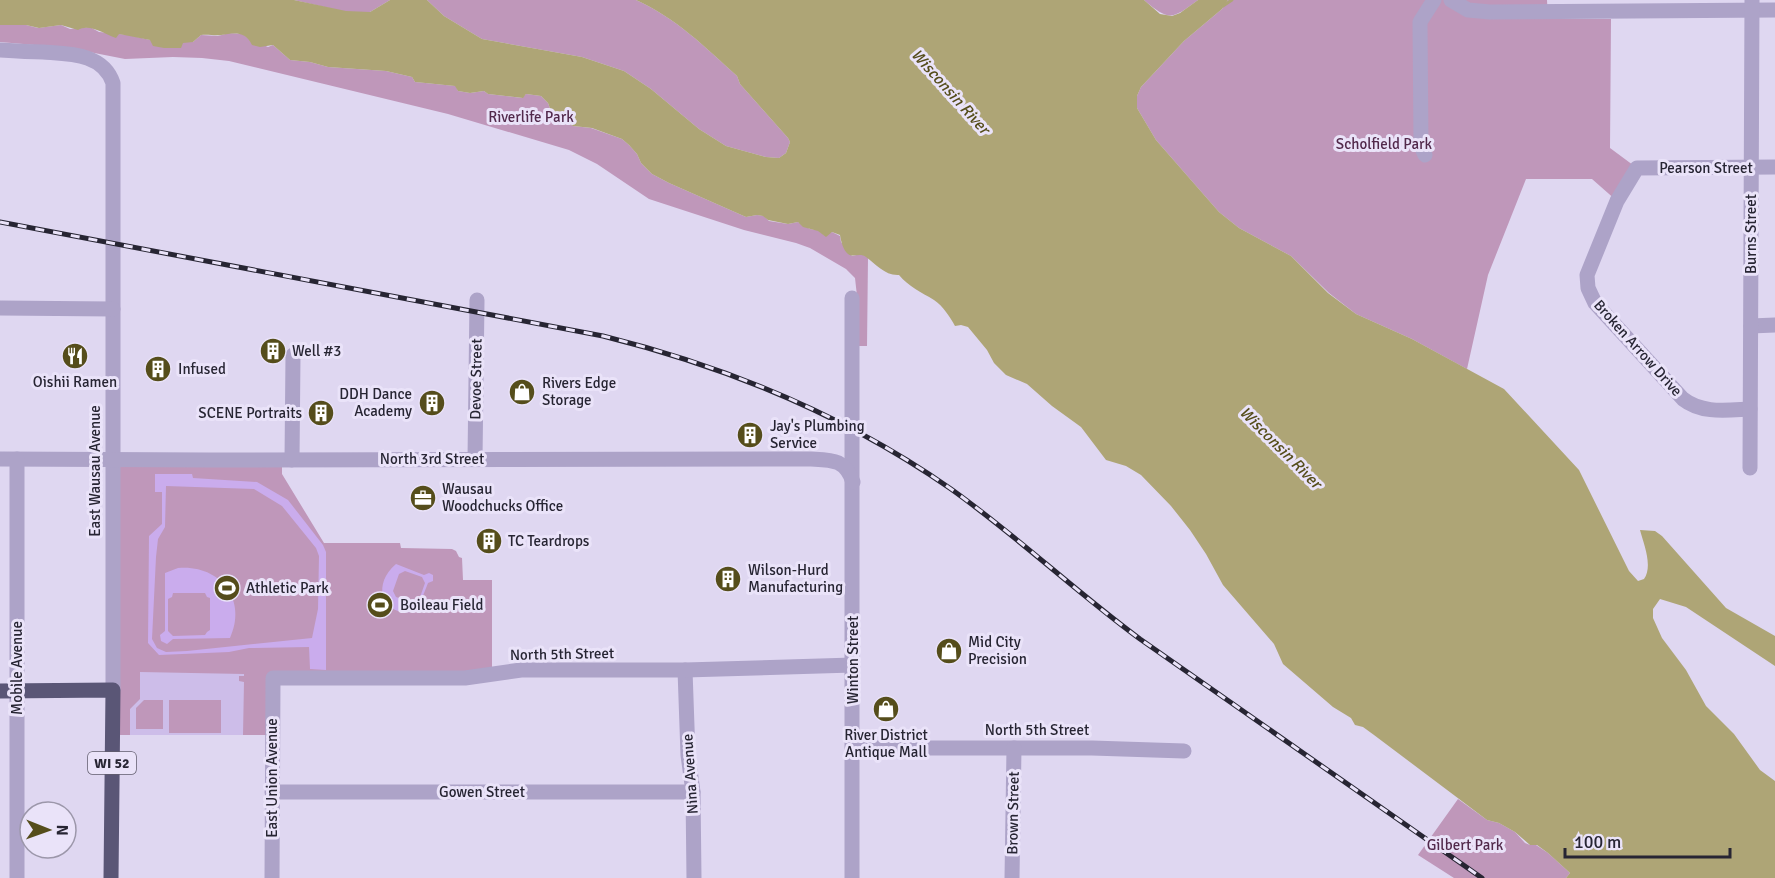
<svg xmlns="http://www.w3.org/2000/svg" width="1775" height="878" font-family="Signika,sans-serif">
<rect width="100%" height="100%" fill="#dfd7f1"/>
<g fill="#bf97ba">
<polygon points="294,0 390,0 370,12 346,12"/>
<path d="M427,0H636C676,18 705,47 737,76L740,84L788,138L790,142L786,153L779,158L766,157L726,146L699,129L651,89L624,71L582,57L482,39L444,16Z"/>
<path d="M1144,0H1198C1172,19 1170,22 1144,0Z"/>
<polygon points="1228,0 1547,0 1548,19 1611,19 1610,148 1637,168 1617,201 1592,179 1526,179 1488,275 1467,369 1412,339 1356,314 1329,293 1291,256 1239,228 1219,212 1156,140 1137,108 1137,96 1141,87 1184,41 1222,9"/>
<path d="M0,25H26L38,28L61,25L70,29L90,27L99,32L129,35L150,40L183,42H193L201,35L218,36L229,33L243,34L248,38L268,47L273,45L290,60L310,62L328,67L386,71L412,77L415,82C429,83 441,85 456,86L458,91L470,93L484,91L488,94L522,98L526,94L541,96L548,103L552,114L573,126L591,128L622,139L629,145L637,154L641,163L652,174L669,183L746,217L757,215L764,216L769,221L788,224L798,222L810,229L818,230L824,235L832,232L840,236L841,242L852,256L861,254L868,257L867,346H857V296L855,278L846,269L810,248L796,243L744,230L649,199L597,164L569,150L448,114L229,61L202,58L173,57L125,59L69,48L0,42Z"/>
<polygon points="282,460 282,474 324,543 400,543 401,548 452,549 456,551 459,557 462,558 463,580 492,580 492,676 272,677 271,735 112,735 112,461"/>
<polygon points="1458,799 1487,820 1499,823 1515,832 1525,843 1530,845 1536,845 1548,853 1570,873 1566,878 1454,878 1418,855"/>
</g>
<g fill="#caaced" fill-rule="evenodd">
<path d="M155,474H192L193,478L257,482L288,500L323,545L326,552V670L310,669L309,647L249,648L229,652L159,655L148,643L149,536L162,524V492H155ZM166,486L254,489L282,506L316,548L319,556L318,609L312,638L187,651L166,652L157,648L152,639L156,557L158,539L165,527Z"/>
<path d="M396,564L424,575L429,573L433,575V581L428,583L417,611C383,619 370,586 396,564ZM405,571L422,577L425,583L419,600L414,603L396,597L393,591L399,574Z"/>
<path d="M178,568C220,564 248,600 230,638L173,639L167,644L161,641L160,635L165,631V573ZM173,593H205L207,597L210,598V630L207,632L205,635L173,636L168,631V599L172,597Z"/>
</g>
<path fill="#cdbde9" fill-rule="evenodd" d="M140,672L244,674V676H239V681L244,682L243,735H130V709L140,699ZM144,700H163V729H136V708ZM169,700H221V733H169Z"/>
<path fill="#aea576" d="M0,0H294L346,11L370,12L390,0H427L444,16L482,39L582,57L624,71L651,89L699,129L726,146L766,157L779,158L786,153L790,142L788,138L740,84L737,76C705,47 676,18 636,0H1144L1160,14L1172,16L1180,13L1198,0H1228L1222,9L1184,41L1141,87L1137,96V108L1156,140L1219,212L1239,228L1291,256L1328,293L1356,314L1412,339L1504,389L1579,470L1629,571L1638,581L1644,579C1653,566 1644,545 1640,530L1655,531L1662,536L1726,608L1775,636V666L1686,607L1660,599L1653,609V618L1662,638L1686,670L1706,706L1734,734L1760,770L1775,781V878H1566L1570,873L1548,853L1537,845H1530L1515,832L1499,823L1487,820L1374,735L1363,727L1355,725L1351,718L1333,707L1283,664L1274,644L1223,585L1206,554L1190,530L1171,506L1141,475L1126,466L1106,460L1081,427L1052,406L1027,384L1006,375L994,363L987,350L968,327L961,325L955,326C950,317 943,306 934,300C921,292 909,287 899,275C885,276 876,264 866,257C860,252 853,258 848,254C843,250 841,241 840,235L832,232L826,237L818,231L803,227L798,222L788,224L768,220L763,216L757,215L746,217L669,183L652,174L641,163L637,154L629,145L622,139L592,128L573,126L552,114L548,103L541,96L526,94L523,98L488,94L484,91L470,93L458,91L455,86C441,85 429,83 415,82L412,77L386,71L328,67L310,62L290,60L273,45L260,47L252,45C245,31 235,33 221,35C215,36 208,34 201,35L193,42L183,43L181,48H164L153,46L150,40L119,34L116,38C105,34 89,23 78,30L61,25L39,28L26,25H0Z"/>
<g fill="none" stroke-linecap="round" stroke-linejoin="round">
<polyline stroke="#aea576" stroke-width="3" points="1223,6 1232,0"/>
<g stroke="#ada3c8" stroke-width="15">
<polyline points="1451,0 1468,10 1490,12 1775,10"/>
<path d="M0,50C14,51 29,52 43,52C69,54 103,53 113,83V690"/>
<polyline points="1425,155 1421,146 1420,22 1434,0"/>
<polyline points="852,298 852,878"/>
<polyline points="0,308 113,309"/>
<polyline points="1751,326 1775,325"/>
<path d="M1750,409C1727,410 1702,414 1683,399L1595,303L1588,288L1587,275L1617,201L1637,168L1775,167"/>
<path d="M0,459L208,460L811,459C832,460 845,459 853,482"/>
<polyline points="475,459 477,300"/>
<polyline points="292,460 293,355"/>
<polyline points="1750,468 1752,0"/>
<polyline points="685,670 688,755 693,792 694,878"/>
<polyline points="853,748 1092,748 1184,751"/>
<polyline points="272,792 693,792"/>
<polyline points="17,878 17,459"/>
<polyline points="272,878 273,678 465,678 521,670 685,670 853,665"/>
<polyline points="1012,878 1014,748"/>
</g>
<polyline stroke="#5a5676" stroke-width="15" points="0,691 113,690 111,878"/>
<defs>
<path id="rail" d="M0,222L603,336C728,367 845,415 951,489C1017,536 1075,591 1140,639L1482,878"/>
</defs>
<use href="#rail" stroke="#272533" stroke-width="5"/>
<use href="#rail" stroke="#eae3f9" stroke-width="3" stroke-dasharray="9" stroke-linecap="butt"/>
</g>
<defs>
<symbol id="building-disc" viewBox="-11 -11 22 22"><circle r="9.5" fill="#554d1b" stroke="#eae3f9"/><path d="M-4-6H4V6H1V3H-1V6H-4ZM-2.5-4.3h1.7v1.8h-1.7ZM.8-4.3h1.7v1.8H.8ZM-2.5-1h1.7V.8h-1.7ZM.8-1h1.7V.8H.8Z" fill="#fff"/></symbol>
<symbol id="restaurant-disc" viewBox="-11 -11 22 22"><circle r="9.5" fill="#554d1b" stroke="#eae3f9"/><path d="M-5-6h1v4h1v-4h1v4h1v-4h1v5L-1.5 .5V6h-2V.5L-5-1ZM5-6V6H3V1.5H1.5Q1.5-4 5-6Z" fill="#fff"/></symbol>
<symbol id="shop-disc" viewBox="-11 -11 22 22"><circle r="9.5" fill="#554d1b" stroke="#eae3f9"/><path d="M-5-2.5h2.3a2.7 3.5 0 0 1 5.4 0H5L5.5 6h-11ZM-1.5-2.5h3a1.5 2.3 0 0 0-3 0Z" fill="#fff"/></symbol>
<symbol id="office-disc" viewBox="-11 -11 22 22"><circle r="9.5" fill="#554d1b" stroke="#eae3f9"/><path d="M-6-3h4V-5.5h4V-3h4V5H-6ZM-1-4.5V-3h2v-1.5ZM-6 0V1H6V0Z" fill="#fff"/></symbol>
<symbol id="stadium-disc" viewBox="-11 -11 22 22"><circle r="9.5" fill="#554d1b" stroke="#eae3f9"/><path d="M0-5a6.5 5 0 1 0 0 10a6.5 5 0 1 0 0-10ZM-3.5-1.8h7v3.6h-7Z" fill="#fff"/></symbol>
</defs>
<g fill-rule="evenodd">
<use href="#building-disc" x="258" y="336" width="30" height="30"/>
<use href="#restaurant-disc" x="60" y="341" width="30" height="30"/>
<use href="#building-disc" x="143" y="354" width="30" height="30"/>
<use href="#shop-disc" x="507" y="377" width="30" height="30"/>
<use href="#building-disc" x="417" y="388" width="30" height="30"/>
<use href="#building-disc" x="306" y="398" width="30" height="30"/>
<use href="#building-disc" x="735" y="420" width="30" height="30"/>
<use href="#office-disc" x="408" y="483" width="30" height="30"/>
<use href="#building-disc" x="474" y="526" width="30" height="30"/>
<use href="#building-disc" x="713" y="564" width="30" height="30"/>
<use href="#stadium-disc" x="212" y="573" width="30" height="30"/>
<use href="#stadium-disc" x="365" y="590" width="30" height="30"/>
<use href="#shop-disc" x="934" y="636" width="30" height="30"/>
<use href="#shop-disc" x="871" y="694" width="30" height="30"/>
</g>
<g text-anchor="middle" stroke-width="6" stroke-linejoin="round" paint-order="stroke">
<rect fill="#eae3f9" stroke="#625e6e" stroke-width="1.5" x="88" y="752" width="48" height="22" rx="4.5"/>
<g font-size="14" font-weight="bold" fill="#272533">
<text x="112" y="768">WI 52</text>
</g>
<g font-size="15" fill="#52294b" stroke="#eae3f9">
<text x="531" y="122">Riverlife Park</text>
<text x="1384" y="149">Scholfield Park</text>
<text x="1465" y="850">Gilbert Park</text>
</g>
<g font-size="15" fill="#272533" stroke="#eae3f9">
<text x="1706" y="173">Pearson Street</text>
<text transform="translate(1751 234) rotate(-90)" y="5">Burns Street</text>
<text transform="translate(1638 348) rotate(48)" y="5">Broken Arrow Drive</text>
<text transform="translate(476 379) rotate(-89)" y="5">Devoe Street</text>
<text x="432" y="464">North 3rd Street</text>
<text transform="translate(95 471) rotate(-90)" y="5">East Wausau Avenue</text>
<text transform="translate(562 654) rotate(-1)" y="5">North 5th Street</text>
<text transform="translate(853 660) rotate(-90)" y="5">Winton Street</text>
<text transform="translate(17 668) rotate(-90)" y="5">Mobile Avenue</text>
<text x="1037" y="735">North 5th Street</text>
<text transform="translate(690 774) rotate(-94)" y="5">Nina Avenue</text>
<text transform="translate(272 778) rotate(-90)" y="5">East Union Avenue</text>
<text x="482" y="797">Gowen Street</text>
<text transform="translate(1013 813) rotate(-89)" y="5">Brown Street</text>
</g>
<g font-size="15" fill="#272533" stroke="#eae3f9" text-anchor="start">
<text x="292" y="356">Well #3</text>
<text x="178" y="374">Infused</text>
<text x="75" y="387" text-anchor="middle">Oishii Ramen</text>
<text x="542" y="388">Rivers Edge<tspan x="542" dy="17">Storage</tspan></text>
<text x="412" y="399" text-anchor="end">DDH Dance<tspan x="412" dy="17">Academy</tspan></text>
<text x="302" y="418" text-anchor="end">SCENE Portraits</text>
<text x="770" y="431">Jay's Plumbing<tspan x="770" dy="17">Service</tspan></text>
<text x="442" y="494">Wausau<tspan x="442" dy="17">Woodchucks Office</tspan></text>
<text x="508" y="546">TC Teardrops</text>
<text x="748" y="575">Wilson-Hurd<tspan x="748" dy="17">Manufacturing</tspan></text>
<text x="246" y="593">Athletic Park</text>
<text x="400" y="610">Boileau Field</text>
<text x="968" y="647">Mid City<tspan x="968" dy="17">Precision</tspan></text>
<text x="886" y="740" text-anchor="middle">River District<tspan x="886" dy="17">Antique Mall</tspan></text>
</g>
<g font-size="16" font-style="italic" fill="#554d1b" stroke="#eae3f9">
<text transform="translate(951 91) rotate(48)" y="6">Wisconsin River</text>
<text transform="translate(1281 447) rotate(45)" y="6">Wisconsin River</text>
</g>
</g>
<g transform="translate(48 830) rotate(91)"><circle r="28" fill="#eae3f9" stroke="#9c97aa" stroke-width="1.5"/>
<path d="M0-4.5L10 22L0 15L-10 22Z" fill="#554d1b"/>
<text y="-9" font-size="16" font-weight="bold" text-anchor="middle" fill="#272533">N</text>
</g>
<path d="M1565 848v9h165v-9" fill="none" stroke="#272533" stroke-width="3"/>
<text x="1574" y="848" font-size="18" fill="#272533" stroke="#eae3f9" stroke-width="4.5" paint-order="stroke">100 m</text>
</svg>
